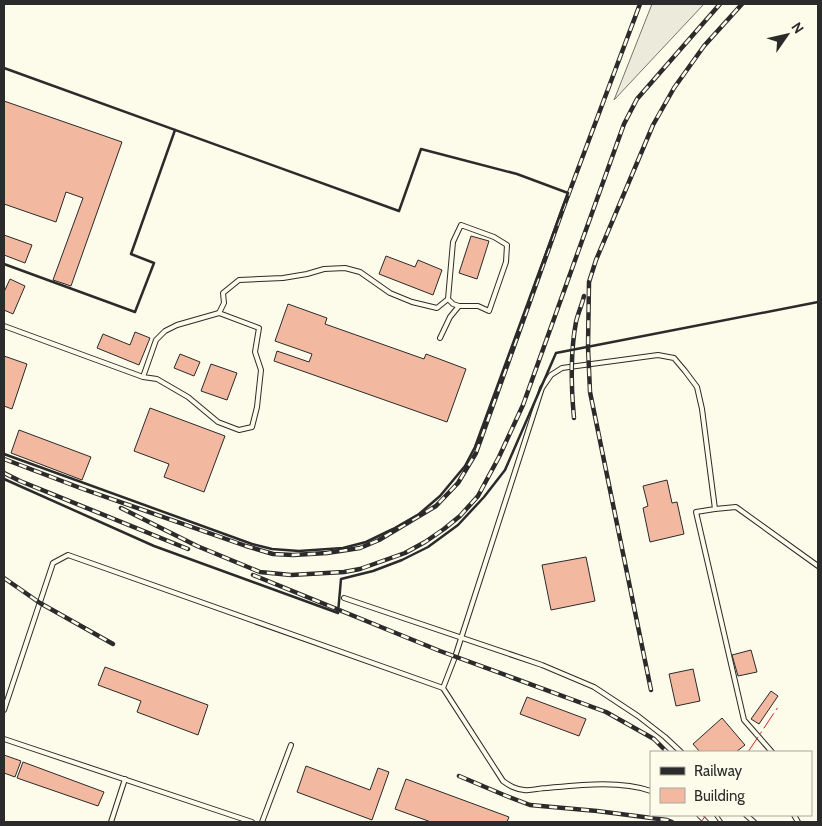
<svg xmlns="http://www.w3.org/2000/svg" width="822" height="826" font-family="Cabin,sans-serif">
<rect width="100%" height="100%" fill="#fdfbea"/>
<polygon fill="#ecebdb" stroke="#74746e" points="652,4 704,4 614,100"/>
<g fill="#f2b8a0" stroke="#2b2b2b">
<polygon points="4,101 122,142 71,286 53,280 83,198 66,192 56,222 4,204"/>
<polygon points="4,235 32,245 25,263 4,255"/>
<polygon points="471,236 489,241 477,279 459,273"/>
<polygon points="386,256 415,267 418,260 442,270 433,295 379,274"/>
<polygon points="10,279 25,286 13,314 4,310 4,292"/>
<polygon points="288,304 327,318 325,324 424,359 426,354 466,369 447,422 274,361 277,351 309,362 312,354 275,341"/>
<polygon points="135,332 150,338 139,365 97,348 103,334 130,345"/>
<polygon points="180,354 200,362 194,376 174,368"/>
<polygon points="4,356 27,364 12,409 4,406"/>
<polygon points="211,364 237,373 227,400 201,391"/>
<polygon points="150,408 225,436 204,492 164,477 169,464 134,451"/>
<polygon points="19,430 91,457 82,480 11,453"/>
<polygon points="667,480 672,503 677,502 684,534 650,542 643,508 648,506 643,486"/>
<polygon points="586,557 595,601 551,610 542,565"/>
<polygon points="751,650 757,672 738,676 732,655"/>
<polygon points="105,667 208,705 198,735 137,712 141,701 98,685"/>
<polygon points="693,669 700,701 676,706 669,674"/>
<polygon points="771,691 778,696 759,724 751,719"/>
<polygon points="527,697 586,719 579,736 520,714"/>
<polygon points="722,718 745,745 736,752 700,752 693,744"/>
<polygon points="4,755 21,761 15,777 4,773"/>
<polygon points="23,762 104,792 98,806 17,778"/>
<polygon points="306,766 370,790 378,768 389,772 372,820 297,792"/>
<polygon points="406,779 509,817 507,822 431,822 395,809"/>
</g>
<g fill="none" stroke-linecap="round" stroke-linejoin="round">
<defs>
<g id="lane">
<polyline points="448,299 453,304 459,306"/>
<polyline points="219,313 224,303 223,293 239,280 283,278 307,274 324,269 345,268 360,272 390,293 412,302 437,308 448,299 453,242 461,225 494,237 507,245 506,262 489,311 478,306 459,306 450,317 440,338"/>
<polyline points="4,326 143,377 156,340 165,331 177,325 219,313 259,328 255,352 261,370 257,407 252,427 239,430 218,422 188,397 157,379 143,377"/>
<polyline points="715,509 736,507 818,566"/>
<polyline points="344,598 542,665 594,687 638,716 665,737 681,752"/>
<polyline points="4,710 53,563 68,555 443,688"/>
<polyline points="4,739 252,822"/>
<path d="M651,791C620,780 579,785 547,788C539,788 531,791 524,790C515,789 510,786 503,781L443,688L455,657L542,388L551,375L562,368L658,355L674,358L685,371L697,387L702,409L715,509L696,512L744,720L772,752"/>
<polyline points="699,815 706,822"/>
<polyline points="746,815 754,822"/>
<polyline points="794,815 798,822"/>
<polyline points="111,822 125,779"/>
<polyline points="262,822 291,745"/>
</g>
</defs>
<use href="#lane" stroke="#2b2b2b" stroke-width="6"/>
<use href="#lane" stroke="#fdfbea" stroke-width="4"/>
<defs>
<g id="rail">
<path d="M574,418C571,386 570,354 576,322C578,313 582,305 584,296"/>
<polyline points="4,459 83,489 246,546 273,554 293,555 327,553 360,548 379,540 436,506 458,483 476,453 563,209 640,4"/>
<polyline points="4,473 20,481 188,549"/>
<polyline points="121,508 197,546 260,572 291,575 344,572 360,569 405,553 425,542 444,529 460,516 478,496 499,457 523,405 624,124 637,99 720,4"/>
<polyline points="253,575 440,651 606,712 654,739 667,752"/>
<polyline points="4,578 40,603 113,644"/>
<polyline points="651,690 590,392 588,347 589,282 596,260 653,125 674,88 704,46 742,4"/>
<polyline points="459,776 504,795 530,805 597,811 667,820 672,822"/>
<polyline points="716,815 721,822"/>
</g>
</defs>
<use href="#rail" stroke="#2b2b2b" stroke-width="4.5"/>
<use href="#rail" stroke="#fdfbea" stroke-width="2.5" stroke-dasharray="8" stroke-linecap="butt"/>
<g stroke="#2b2b2b" stroke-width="2.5">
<polyline points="4,68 399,211 421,149 517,174 568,193 475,447 465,466 440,496 419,514 393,529 366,542 343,548 299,551 272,549 252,544 4,454"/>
<polyline points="4,264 135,312 154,263 131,254 175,130"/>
<polyline points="4,479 154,546 338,613 341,579 373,571 402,560 428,547 458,525 484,497 505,470 556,353 818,302"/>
</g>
<g stroke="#c62828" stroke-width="1" stroke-dasharray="18 4 2.5 4" stroke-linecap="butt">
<polyline points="748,752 778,707"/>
<polyline points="701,822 706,815"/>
</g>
</g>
<rect width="822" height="826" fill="none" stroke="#2b2b2b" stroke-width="10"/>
<rect x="650" y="751" width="162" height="65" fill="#fdfbea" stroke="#a9a89e"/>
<rect x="660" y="767" width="25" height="8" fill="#2b2b2b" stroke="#a9a89e"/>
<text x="694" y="776" font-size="15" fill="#2b2b2b">Railway</text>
<rect x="660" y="788" width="25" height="15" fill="#f2b8a0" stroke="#a9a89e"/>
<text x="694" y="801" font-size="15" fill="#2b2b2b">Building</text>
<g transform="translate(787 35) rotate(56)" stroke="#fdfbea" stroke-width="4" paint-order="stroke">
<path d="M0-4L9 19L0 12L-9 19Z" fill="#2b2b2b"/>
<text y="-8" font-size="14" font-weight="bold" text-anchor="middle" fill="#2b2b2b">N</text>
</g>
</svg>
